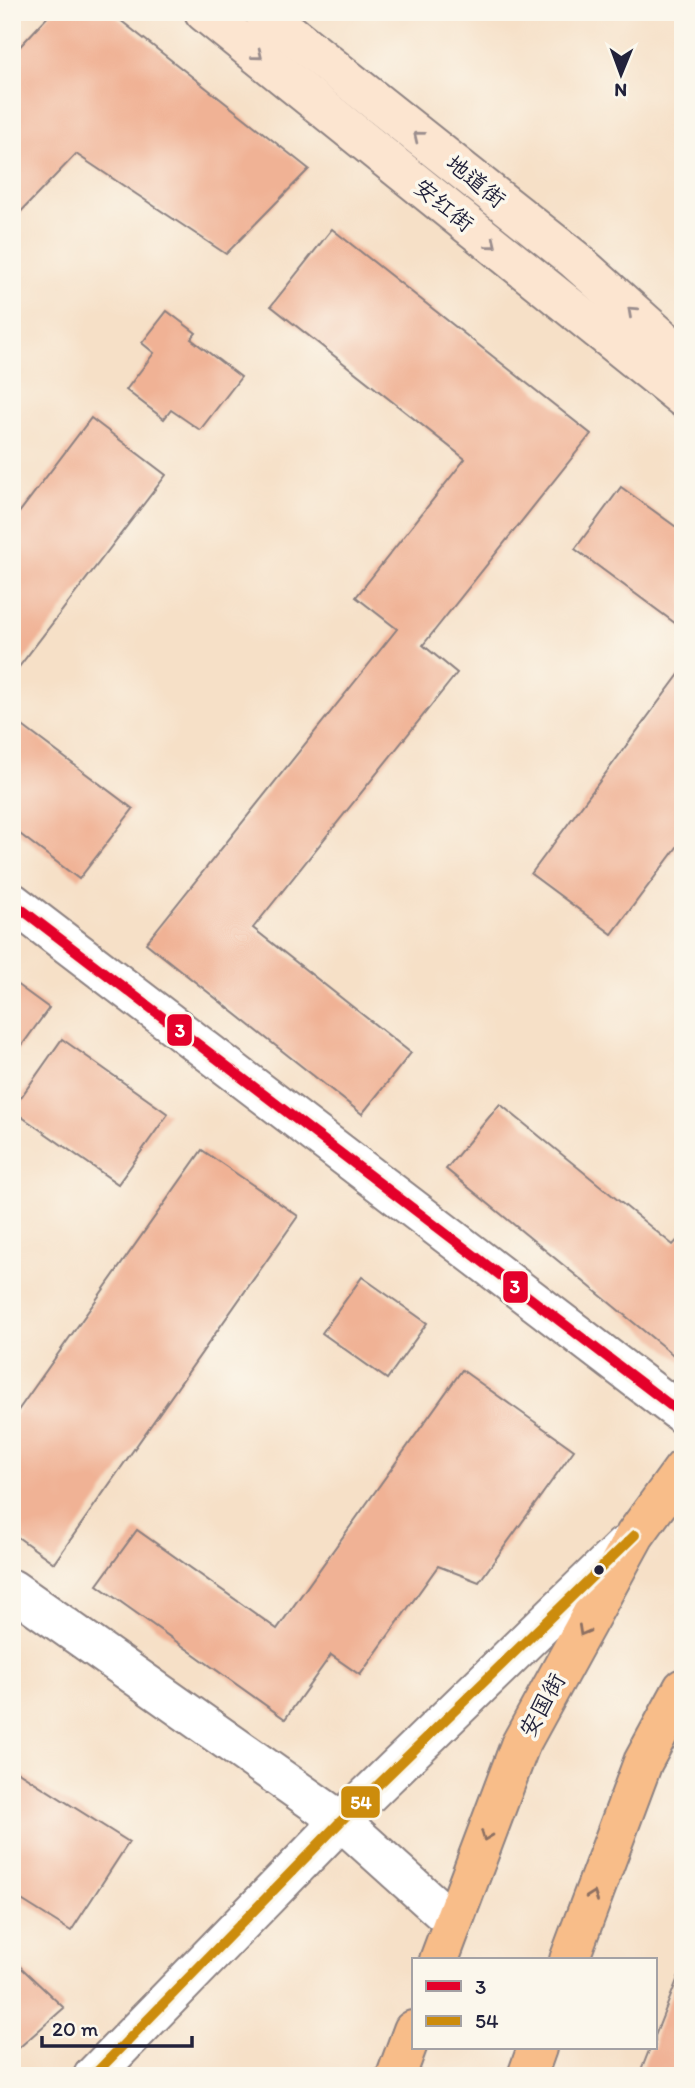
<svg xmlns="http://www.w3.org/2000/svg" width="695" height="2088" font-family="Itim,'LXGW WenKai TC',sans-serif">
<rect width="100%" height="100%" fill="#fbf7ec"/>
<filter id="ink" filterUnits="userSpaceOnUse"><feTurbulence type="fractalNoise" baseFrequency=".0143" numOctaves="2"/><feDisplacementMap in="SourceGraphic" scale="14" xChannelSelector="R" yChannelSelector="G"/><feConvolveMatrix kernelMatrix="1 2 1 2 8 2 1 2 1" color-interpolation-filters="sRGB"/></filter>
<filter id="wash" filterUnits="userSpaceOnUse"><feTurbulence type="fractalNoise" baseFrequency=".00686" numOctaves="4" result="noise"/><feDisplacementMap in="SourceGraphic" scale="28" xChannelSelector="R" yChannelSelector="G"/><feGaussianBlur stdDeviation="1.57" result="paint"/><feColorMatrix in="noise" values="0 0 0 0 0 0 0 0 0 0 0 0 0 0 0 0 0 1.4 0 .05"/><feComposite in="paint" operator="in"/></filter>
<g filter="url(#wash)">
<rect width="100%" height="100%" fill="#f6e0c7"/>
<g id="blocks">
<g fill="#f0b295">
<polygon points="52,12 110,12 309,169 226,254 76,154 12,221 12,55"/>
<polygon points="332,229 591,434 423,645 457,673 253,928 411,1053 362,1114 146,943 397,629 356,597 465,459 271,306"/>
<polygon points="167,311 196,333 191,339 241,377 200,430 171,410 164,419 126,390 154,353 142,343"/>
<polygon points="91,418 166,475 12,676 12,522"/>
<polygon points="621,487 683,532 683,629 575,549"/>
<polygon points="683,669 683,839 612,934 531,874"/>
<polygon points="12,718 133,809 79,879 12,828"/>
<polygon points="12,981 49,1008 12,1059"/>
<polygon points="62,1039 168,1114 118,1184 12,1110"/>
<polygon points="500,1104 673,1245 683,1234 683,1363 446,1169"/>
<polygon points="202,1150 298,1216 54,1563 12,1533 12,1419"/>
<polygon points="362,1277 427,1323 387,1379 322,1333"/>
<polygon points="462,1370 574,1450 479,1582 438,1566 360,1675 331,1655 285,1719 97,1585 137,1530 277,1629"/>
<polygon points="12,1768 129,1842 71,1931 12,1894"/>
<polygon points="12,1959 64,2008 12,2054"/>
<polygon points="683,1965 683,2076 639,2076 650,2048 655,2048 655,2036"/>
</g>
</g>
</g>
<g filter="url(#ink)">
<use href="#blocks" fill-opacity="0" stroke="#8c8181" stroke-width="2"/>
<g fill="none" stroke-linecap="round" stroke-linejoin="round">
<defs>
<polyline id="minor" points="12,902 683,1415"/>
<g id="tertiary">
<polyline points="12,1589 341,1821 453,1922"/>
<polyline points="93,2076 341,1821 624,1546"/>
</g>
<g id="secondary">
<polyline points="204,12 683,398"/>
<polyline points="263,12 574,259 683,357"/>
</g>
<g id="primary">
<polyline points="439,1960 520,1745 635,1535 683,1469"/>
<polyline points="569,1960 643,1762 683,1688"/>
<polyline points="396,2076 413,2030"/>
<polyline points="527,2076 537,2048"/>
</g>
</defs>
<use href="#minor" stroke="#8c8181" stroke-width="42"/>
<use href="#tertiary" stroke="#8c8181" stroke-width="42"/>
<use href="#secondary" stroke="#8c8181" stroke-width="42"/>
<use href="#primary" stroke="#8c8181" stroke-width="42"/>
<use href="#minor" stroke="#fff" stroke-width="38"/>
<use href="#tertiary" stroke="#fff" stroke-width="38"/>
<use href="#secondary" stroke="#fce5d0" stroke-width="38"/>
<use href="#primary" stroke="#f8bd89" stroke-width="38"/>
<defs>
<polyline id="bus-1" points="12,902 683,1415"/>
<polyline id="bus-2" points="93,2076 341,1821 635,1535"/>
</defs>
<use href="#bus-1" stroke="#fbf7ec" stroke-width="16"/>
<use href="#bus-2" stroke="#fbf7ec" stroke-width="16"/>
<use href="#bus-1" stroke="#e4002b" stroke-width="10"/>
<use href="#bus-2" stroke="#cc8c0c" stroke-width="10"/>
</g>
<defs><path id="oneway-chevron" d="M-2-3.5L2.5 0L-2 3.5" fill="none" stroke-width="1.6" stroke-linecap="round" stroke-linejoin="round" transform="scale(1.75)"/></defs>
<g stroke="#9a8d8d">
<use href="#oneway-chevron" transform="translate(258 55) rotate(39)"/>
<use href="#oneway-chevron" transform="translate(418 136) rotate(-141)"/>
<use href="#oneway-chevron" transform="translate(492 244) rotate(39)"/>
<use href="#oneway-chevron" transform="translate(632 311) rotate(-138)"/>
</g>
<g stroke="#8d7062">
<use href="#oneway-chevron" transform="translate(583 1631) rotate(119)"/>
<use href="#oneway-chevron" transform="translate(486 1836) rotate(111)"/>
<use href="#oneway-chevron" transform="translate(593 1896) rotate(-70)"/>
</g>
</g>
<circle fill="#22223b" stroke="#fbf7ec" stroke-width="2.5" cx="599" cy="1570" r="6"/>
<g text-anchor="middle" stroke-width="7" stroke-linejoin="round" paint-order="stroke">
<g font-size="23" fill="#22223b" stroke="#fbf7ec">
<text transform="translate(476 181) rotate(39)" y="8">地道街</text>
<text transform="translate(444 205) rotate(39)" y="8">安红街</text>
<text transform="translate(542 1705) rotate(-61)" y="8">安国街</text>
</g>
</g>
<g stroke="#fbf7ec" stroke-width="2.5">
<rect x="166" y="1013" width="27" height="34" rx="7" fill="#e4002b"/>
<rect x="502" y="1270" width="27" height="34" rx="7" fill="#e4002b"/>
<rect x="340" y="1785" width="41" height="34" rx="7" fill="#cc8c0c"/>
</g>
<g font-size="19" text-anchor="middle" font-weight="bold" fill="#fff">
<text x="180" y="1037">3</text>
<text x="515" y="1293">3</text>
<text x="361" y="1809">54</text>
</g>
<rect width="695" height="2088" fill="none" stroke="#fbf7ec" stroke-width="42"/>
<rect x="412" y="1958" width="245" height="91" fill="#fbf7ec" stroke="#a4a2a5" stroke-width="2"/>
<rect x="426" y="1981" width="35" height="10" fill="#e4002b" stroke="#a4a2a5" stroke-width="2"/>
<text x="475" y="1994" font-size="21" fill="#22223b">3</text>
<rect x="426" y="2016" width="35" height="10" fill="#cc8c0c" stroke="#a4a2a5" stroke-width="2"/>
<text x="475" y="2028" font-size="21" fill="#22223b">54</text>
<g transform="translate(621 74) rotate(181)" stroke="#fbf7ec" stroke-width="5" paint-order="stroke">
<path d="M0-5L12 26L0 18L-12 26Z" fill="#22223b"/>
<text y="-10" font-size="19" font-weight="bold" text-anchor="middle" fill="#22223b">N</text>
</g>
<path d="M42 2036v10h150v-10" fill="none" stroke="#22223b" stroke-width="3.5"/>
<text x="52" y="2036" font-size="21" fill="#22223b" stroke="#fbf7ec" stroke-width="5" paint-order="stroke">20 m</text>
</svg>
